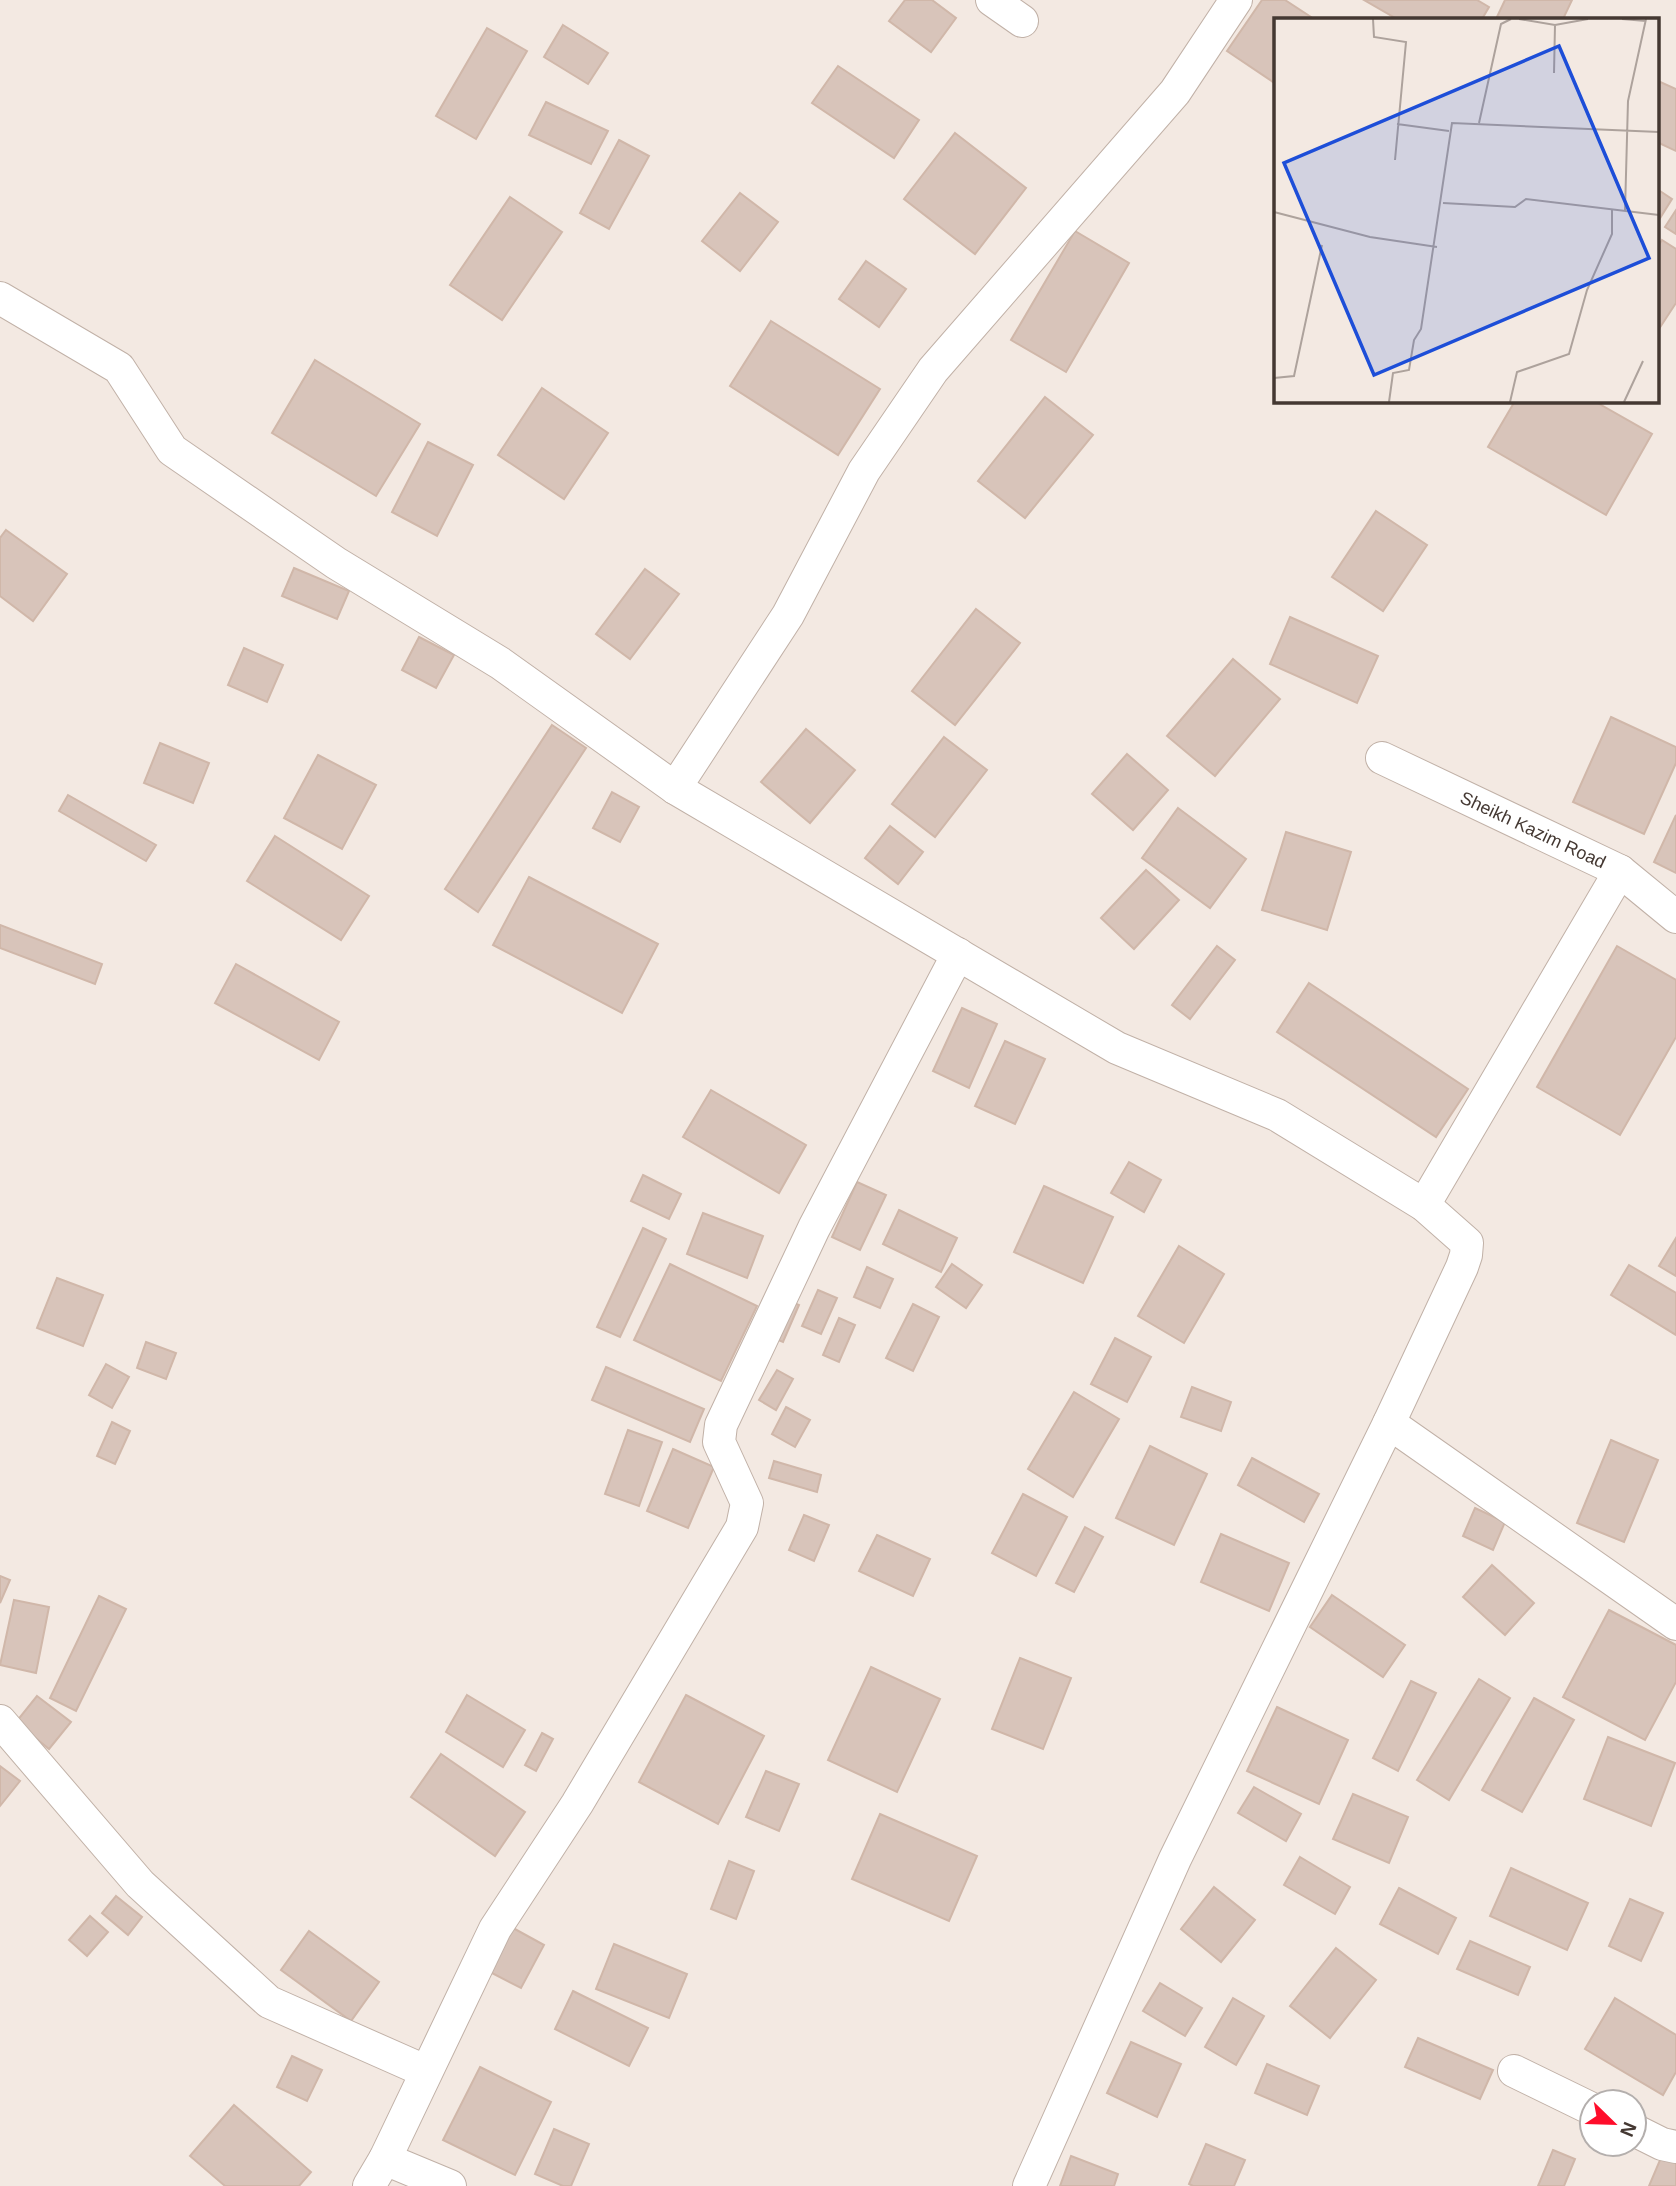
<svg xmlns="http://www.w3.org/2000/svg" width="1676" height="2186" font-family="Arial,sans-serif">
<rect width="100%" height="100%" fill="#f3e9e2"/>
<g fill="#d8c4ba" stroke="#d0b7a9" stroke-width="2">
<polygon points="905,0 932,0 956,18 931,52 889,21"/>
<polygon points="1262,0 1285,0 1314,19 1275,19 1275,79 1273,82 1227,51"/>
<polygon points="1364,0 1477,0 1489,7 1482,19 1397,19"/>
<polygon points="1505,0 1572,0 1563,19 1496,19"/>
<polygon points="563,25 608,53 588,84 544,57"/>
<polygon points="487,28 527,51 476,139 436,116"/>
<polygon points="838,66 919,120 894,158 812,103"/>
<polygon points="1658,81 1676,89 1676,151 1657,142"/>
<polygon points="546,102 608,131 591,164 529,135"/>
<polygon points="955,133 1026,188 975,254 904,199"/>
<polygon points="619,140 649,156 609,229 580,213"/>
<polygon points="1657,189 1672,199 1657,223"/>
<polygon points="740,193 778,222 740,271 702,241"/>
<polygon points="510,197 562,232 502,320 450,285"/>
<polygon points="1676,210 1676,234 1665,227"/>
<polygon points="1075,231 1129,263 1066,372 1011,340"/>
<polygon points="1662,240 1676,249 1676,303 1657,332 1657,248"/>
<polygon points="866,261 906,289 879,327 839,299"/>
<polygon points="771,321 880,389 838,455 730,386"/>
<polygon points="315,360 420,424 376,496 272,433"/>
<polygon points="542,388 608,433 564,499 498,455"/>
<polygon points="1045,397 1093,435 1025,518 978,481"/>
<polygon points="1515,401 1594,401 1652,434 1606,515 1488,447"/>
<polygon points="428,442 473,465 437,536 392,512"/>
<polygon points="1376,511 1427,545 1383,611 1332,577"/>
<polygon points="6,530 67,574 33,621 0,596 0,538"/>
<polygon points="294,568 349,591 337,619 282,596"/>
<polygon points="645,569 679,594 630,659 596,634"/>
<polygon points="976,609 1020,643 955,725 912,691"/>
<polygon points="1290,617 1378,656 1357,703 1270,664"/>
<polygon points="419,637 454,655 436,688 402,670"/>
<polygon points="244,648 283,665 267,702 228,685"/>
<polygon points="1233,659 1280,699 1215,776 1167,736"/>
<polygon points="1611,717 1676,747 1676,763 1644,834 1573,802"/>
<polygon points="552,725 586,748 478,912 445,889"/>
<polygon points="806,729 855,770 810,823 761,782"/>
<polygon points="944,737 987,770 935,837 892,804"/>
<polygon points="160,743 209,763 193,803 144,783"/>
<polygon points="1127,754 1168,790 1133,830 1092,794"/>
<polygon points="318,755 376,785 342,849 284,818"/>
<polygon points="612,792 639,807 620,842 593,828"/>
<polygon points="68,795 156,845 146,861 59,811"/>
<polygon points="1178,808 1246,859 1210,908 1142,858"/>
<polygon points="1676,815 1676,873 1654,862"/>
<polygon points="890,826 923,852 898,884 865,858"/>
<polygon points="1286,832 1351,852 1327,930 1262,910"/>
<polygon points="275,836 369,896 341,940 247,881"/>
<polygon points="1146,870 1179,900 1134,949 1101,918"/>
<polygon points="529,877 658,944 622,1013 493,945"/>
<polygon points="0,925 102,964 95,984 0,948"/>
<polygon points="1217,946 1235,960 1190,1019 1172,1005"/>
<polygon points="1617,946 1676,980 1676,1037 1620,1135 1537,1087"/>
<polygon points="236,964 339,1022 319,1060 215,1003"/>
<polygon points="1309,983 1468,1089 1436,1137 1277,1032"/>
<polygon points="962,1008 997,1024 969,1088 933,1071"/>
<polygon points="1005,1041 1045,1059 1015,1124 975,1106"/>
<polygon points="711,1090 806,1145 779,1193 683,1137"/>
<polygon points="1129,1162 1161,1180 1144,1212 1111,1193"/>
<polygon points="643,1175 681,1194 669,1219 631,1201"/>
<polygon points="857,1182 886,1195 860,1250 832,1237"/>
<polygon points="1044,1186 1113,1217 1083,1283 1014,1252"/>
<polygon points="899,1210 957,1238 941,1272 883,1244"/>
<polygon points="703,1213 763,1236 747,1278 687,1254"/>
<polygon points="643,1228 666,1239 620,1337 597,1327"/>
<polygon points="1676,1238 1676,1276 1659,1266"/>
<polygon points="1179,1246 1224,1274 1184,1343 1138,1316"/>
<polygon points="670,1264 757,1306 721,1381 634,1340"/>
<polygon points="952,1264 982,1285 966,1308 936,1287"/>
<polygon points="1629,1265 1676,1293 1676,1335 1611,1295"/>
<polygon points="867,1267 893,1279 880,1308 854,1297"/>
<polygon points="57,1278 103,1295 83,1346 37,1328"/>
<polygon points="818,1290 837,1298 821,1334 802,1326"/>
<polygon points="787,1300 799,1305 783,1342 771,1337"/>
<polygon points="913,1304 939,1317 913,1371 886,1358"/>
<polygon points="839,1318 855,1325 839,1362 823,1355"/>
<polygon points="1115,1338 1151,1357 1127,1402 1091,1384"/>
<polygon points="146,1342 176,1353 166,1379 137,1368"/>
<polygon points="106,1364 129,1377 112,1408 89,1395"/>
<polygon points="606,1367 704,1409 690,1442 592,1400"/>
<polygon points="777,1370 793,1379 776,1410 759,1400"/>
<polygon points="1192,1387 1231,1402 1221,1431 1181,1417"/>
<polygon points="1074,1392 1119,1419 1073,1497 1028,1469"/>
<polygon points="786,1407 810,1420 795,1447 772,1434"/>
<polygon points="112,1422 130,1431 115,1464 97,1456"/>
<polygon points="628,1430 662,1442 639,1506 605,1494"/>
<polygon points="1611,1440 1658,1460 1624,1542 1577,1523"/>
<polygon points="1150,1446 1207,1474 1174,1545 1116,1518"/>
<polygon points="673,1449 714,1467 688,1528 647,1511"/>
<polygon points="1252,1458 1319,1494 1304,1522 1238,1485"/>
<polygon points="774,1461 821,1475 817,1492 769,1478"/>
<polygon points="1023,1494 1067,1517 1036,1576 992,1553"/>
<polygon points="1475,1508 1505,1522 1493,1550 1463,1536"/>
<polygon points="804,1515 829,1525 814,1561 789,1550"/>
<polygon points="1085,1527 1103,1537 1074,1592 1056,1583"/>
<polygon points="1221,1534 1289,1563 1269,1611 1201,1582"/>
<polygon points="877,1535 930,1559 913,1596 859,1571"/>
<polygon points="1492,1565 1534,1603 1505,1635 1463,1597"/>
<polygon points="0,1576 10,1580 0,1603"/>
<polygon points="1332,1595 1405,1645 1383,1677 1310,1627"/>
<polygon points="99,1596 126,1609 76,1711 50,1698"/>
<polygon points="14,1600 49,1607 36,1673 0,1665"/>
<polygon points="1609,1610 1676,1645 1676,1682 1645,1740 1563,1697"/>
<polygon points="1020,1658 1071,1678 1043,1749 992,1729"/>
<polygon points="871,1667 940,1699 897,1792 828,1760"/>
<polygon points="1479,1679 1510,1698 1449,1800 1417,1780"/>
<polygon points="1411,1681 1436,1693 1398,1771 1373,1758"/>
<polygon points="467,1695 525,1730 503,1767 446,1732"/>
<polygon points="686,1695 764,1736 718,1824 639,1782"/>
<polygon points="37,1696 71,1722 49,1749 16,1722"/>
<polygon points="1534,1698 1574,1720 1522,1812 1482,1790"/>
<polygon points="1277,1707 1348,1740 1319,1804 1247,1771"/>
<polygon points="542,1733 553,1739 536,1771 525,1765"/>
<polygon points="1608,1737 1675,1763 1651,1826 1584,1799"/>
<polygon points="441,1754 525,1812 495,1856 411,1797"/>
<polygon points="0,1766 20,1781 0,1806"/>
<polygon points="766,1771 799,1784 779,1831 746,1817"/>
<polygon points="1254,1787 1301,1814 1286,1841 1238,1813"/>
<polygon points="1353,1794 1408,1817 1389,1863 1333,1839"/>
<polygon points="880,1814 977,1856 949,1921 852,1879"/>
<polygon points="1300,1857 1350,1887 1335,1914 1284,1885"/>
<polygon points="729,1861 754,1871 736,1919 711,1909"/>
<polygon points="1511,1868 1588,1903 1567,1950 1490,1916"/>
<polygon points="1214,1887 1255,1920 1221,1962 1181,1929"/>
<polygon points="1399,1888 1456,1918 1438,1954 1380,1924"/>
<polygon points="116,1896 142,1917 128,1935 102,1913"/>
<polygon points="1630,1899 1663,1913 1641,1961 1609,1946"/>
<polygon points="90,1916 108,1932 87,1956 69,1940"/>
<polygon points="513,1928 544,1945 521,1988 490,1972"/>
<polygon points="309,1931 379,1982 351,2021 281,1970"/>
<polygon points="1470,1941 1530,1967 1518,1995 1457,1969"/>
<polygon points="614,1944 687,1974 669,2018 596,1989"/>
<polygon points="1336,1948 1376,1980 1330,2038 1290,2006"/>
<polygon points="1160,1983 1202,2008 1185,2036 1143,2011"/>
<polygon points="573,1991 648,2028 629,2066 555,2029"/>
<polygon points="1233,1998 1264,2016 1236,2065 1205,2047"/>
<polygon points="1615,1998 1676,2035 1676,2072 1663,2095 1585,2049"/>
<polygon points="1418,2038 1493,2070 1480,2099 1405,2067"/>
<polygon points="1131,2042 1181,2064 1157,2117 1107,2093"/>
<polygon points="292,2056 322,2070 307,2101 277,2087"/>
<polygon points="1267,2064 1319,2086 1307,2115 1255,2093"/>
<polygon points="480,2067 551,2102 515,2175 443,2140"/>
<polygon points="234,2105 311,2172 299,2186 225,2186 190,2156"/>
<polygon points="554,2129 589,2144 571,2186 563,2186 535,2174"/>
<polygon points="1206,2144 1245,2160 1234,2186 1193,2186 1189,2184"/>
<polygon points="1553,2150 1575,2159 1564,2186 1538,2186"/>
<polygon points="1663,2153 1676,2158 1676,2186 1649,2186"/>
<polygon points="1071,2156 1118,2174 1114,2186 1060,2186"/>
</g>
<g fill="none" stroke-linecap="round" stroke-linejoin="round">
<defs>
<g id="street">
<polyline points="992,0 1022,21"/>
<polyline points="0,298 119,368 172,450 336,563 500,663 675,788 1117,1048 1277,1115 1424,1205 1467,1243 1466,1255 1462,1267 1389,1423 1175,1859 1029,2186"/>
<polyline points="1382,758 1620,871 1676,917"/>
<polyline points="675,788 788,615 864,471 933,370 1175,92 1236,0"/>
<polyline points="1424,1205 1620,871"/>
<polyline points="1389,1423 1676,1624"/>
<polyline points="0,1721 140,1884 269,2002 425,2071"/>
<polyline points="1514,2071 1592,2109"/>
<polyline points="1634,2130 1662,2144 1676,2147"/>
<polyline points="385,2159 450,2186"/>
<polyline points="369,2186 385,2159 495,1929 577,1804 742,1527 747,1503 719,1442 721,1425 814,1228 958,954"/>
</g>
</defs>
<use href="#street" stroke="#c1b1a7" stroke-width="34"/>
<use href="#street" stroke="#fff" stroke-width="32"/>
</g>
<g text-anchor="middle" stroke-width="7" stroke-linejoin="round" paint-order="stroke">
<g font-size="18" fill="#443832" stroke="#fff">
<text transform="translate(1533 830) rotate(25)" y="6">Sheikh Kazim Road</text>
</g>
</g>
<g transform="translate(1274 18)">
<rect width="385" height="385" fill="#f3e9e2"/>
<path fill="none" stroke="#ada29c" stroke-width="2" d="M99,1L100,19L132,24L121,142M245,1L281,7L314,1M348,1L372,3M280,55L281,7M205,105L227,6L237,1M123,106L175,113M169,185L241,189L252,181L385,197M351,193L354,83L372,1M0,194L96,219L163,229M0,360L20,358L48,227M115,384L119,355L135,352L140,322L147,311L178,105L385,114M236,384L243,354L295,336L313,272L338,216V192M350,384L369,343"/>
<path fill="#1d4ed8" fill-opacity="0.15" stroke="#1d4ed8" stroke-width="3.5" d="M285,28L375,240L100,357L10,145Z"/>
<rect width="385" height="385" fill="none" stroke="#443832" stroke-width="3.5"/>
</g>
<g transform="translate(1613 2123) rotate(113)"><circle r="33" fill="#ffffff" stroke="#b4afad" stroke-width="2"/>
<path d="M0-5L12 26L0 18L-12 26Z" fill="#ff0d2b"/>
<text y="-10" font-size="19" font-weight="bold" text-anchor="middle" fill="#443832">N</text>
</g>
</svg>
